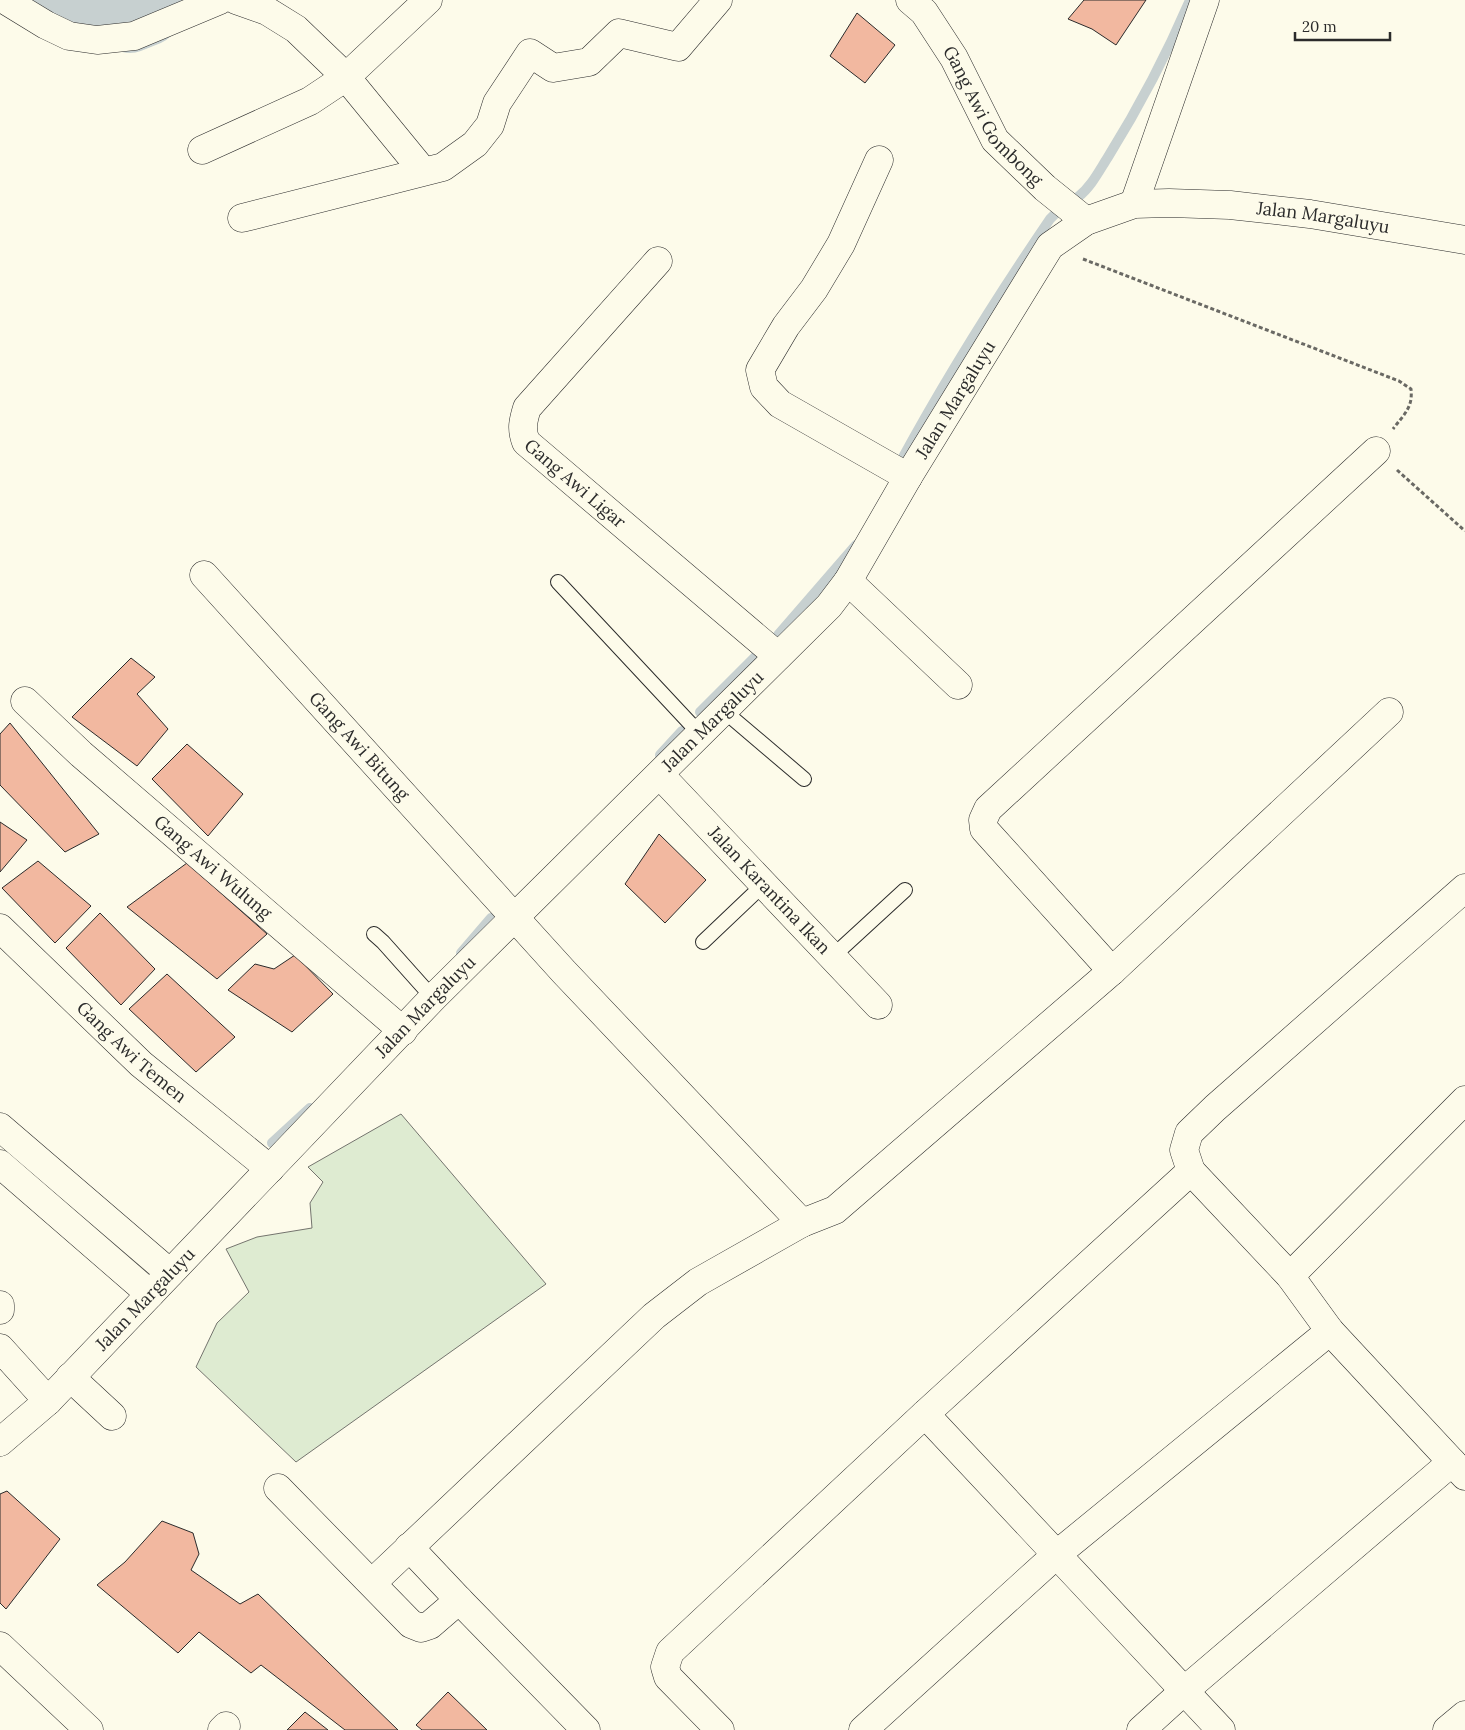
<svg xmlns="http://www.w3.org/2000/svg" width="1465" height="1730" font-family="Lora,serif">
<rect width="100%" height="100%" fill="#fdfbea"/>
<polygon fill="#deebd1" stroke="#74746e" points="401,1114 546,1284 296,1462 196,1367 217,1323 249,1292 226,1249 257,1237 312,1228 310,1203 323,1182 308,1167"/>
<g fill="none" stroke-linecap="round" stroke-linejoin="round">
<g stroke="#c7d0d0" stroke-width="10">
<path d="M1078,197C1091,187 1099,171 1108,157C1139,107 1167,54 1190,0"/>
<path d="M901,461C946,378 997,297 1050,219L1055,214"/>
<polyline points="778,635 856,545"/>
<polyline points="700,712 759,653"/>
<polyline points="660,755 682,731"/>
<polyline points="461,953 491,918"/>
<polyline points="272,1143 310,1108"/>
</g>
<polyline stroke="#c7d0d0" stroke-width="58" points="56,0 62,5 130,24 150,16 166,0"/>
</g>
<g fill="#f2b8a0" stroke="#2b2b2b">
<polygon points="1084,0 1146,0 1116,45 1092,29 1068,19"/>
<polygon points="857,13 895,45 865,83 830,56"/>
<polygon points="131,658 155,677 137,694 168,729 137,766 72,717"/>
<polygon points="10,723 99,834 65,852 0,785 0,734"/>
<polygon points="187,744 243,794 208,836 152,779"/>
<polygon points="0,822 27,840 0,872"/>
<polygon points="659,834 706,880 665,923 625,884"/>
<polygon points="38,861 91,906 55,943 2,888"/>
<polygon points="187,863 267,934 217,979 127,907"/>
<polygon points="100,913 155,969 121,1005 66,948"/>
<polygon points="295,955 333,994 292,1032 228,990 255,964 274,969"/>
<polygon points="167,974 235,1037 196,1072 129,1009"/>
<polygon points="7,1491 60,1539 6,1609 0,1603 0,1494"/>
<polygon points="162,1521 193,1533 199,1554 191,1570 240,1604 258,1594 398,1730 345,1730 261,1665 251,1673 199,1632 178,1653 97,1585 125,1562"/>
<polygon points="448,1692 487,1730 422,1730 416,1725"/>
<polygon points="305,1712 328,1730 287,1730"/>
</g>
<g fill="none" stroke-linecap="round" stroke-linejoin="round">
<defs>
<g id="service">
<polyline points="558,582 700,734"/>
<polyline points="724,711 804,779"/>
<polyline points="374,934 383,942 433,998"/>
<polyline points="703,942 764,884"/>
<polyline points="832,957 905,890"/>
</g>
<g id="minor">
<polyline points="5,0 46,25 69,36 97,40 134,36 220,0"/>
<polyline points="236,0 267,11 296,29 346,77 423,171"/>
<path id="s1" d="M910,0L924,12L954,58L995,140L1045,188L1086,221"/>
<polyline points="202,150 310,101 346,77 428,0"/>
<polyline points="879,160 841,244 814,289 786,326 760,370 764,387 780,404 908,477"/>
<polyline points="1134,204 1205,0"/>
<polyline points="242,218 443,167 475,144 490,125 497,103 530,53 553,68 589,62 619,33 678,47 718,0"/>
<path id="s2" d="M658,261L527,408C523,421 521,429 526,442L778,656"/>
<path id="s3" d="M204,575L564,972L802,1223"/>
<polyline points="848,581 958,685"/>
<path id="s4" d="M25,701L81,754L403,1031"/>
<path id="s5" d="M660,775L878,1005"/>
<polyline points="1465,888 1215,1108 1189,1133 1184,1150 1191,1171 1290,1276 1330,1331 1465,1476"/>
<path id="s6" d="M0,928L141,1064L270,1169"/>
<polyline points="1112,971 984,829 983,820 988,809 1376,451"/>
<polyline points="1290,1276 1465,1100"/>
<polyline points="0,1305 0,1310"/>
<polyline points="0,1348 48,1401"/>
<polyline points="70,1377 112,1416"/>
<polyline points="925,1414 1221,1730"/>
<polyline points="278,1488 411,1624 421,1628 430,1625 459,1600"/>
<polyline points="409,1547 459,1600 586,1730"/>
<polyline points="372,1583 654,1316 698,1282 802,1223 835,1210 1112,971 1389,712"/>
<polyline points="0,1646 89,1730"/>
<polyline points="222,1730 226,1726"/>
<polyline points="720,1730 668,1677 665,1667 670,1652 925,1414 1191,1171"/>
<polyline points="863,1730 1056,1555 1330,1331"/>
<polyline points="1141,1730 1184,1691 1452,1462"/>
<polyline points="1447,1730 1465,1715"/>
</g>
<g id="secondary">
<polyline points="0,1127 170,1273"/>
<polyline points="0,1164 150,1294"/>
<path id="s7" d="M0,1442L48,1401L433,998L829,606L848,581L908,477L1050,246L1086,221L1134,204L1169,203L1230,205L1310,214L1465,240"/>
</g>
</defs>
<use href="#service" stroke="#2b2b2b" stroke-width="16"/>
<use href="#minor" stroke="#2b2b2b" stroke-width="29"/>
<use href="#secondary" stroke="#2b2b2b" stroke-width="29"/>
<g stroke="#6a6964" stroke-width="3" stroke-dasharray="4 2.5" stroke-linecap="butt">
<path d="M1083,259L1399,381L1411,389C1413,408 1404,414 1393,429"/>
<polyline points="1397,470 1465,531"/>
</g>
<use href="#service" stroke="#fdfbea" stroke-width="14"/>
<use href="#minor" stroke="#fdfbea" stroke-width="28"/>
<use href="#secondary" stroke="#fdfbea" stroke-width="28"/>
</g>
<g text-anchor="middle" stroke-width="4" stroke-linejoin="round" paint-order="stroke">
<g font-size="18" fill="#2b2b2b" stroke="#fdfbea">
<text dy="6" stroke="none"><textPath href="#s1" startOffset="144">Gang Awi Gombong</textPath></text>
<text dy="6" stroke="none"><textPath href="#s7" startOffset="1885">Jalan Margaluyu</textPath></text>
<text dy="6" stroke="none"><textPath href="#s7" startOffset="1420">Jalan Margaluyu</textPath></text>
<text dy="6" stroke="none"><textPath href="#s2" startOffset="296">Gang Awi Ligar</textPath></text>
<text dy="6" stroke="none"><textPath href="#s7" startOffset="1014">Jalan Margaluyu</textPath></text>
<text dy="6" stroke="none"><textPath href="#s3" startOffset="231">Gang Awi Bitung</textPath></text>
<text dy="6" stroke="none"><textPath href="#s4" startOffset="251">Gang Awi Wulung</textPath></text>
<text dy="6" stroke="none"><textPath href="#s5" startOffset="159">Jalan Karantina Ikan</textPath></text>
<text dy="6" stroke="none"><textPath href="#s7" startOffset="609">Jalan Margaluyu</textPath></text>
<text dy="6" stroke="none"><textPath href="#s6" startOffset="181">Gang Awi Temen</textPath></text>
<text dy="6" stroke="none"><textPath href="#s7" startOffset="204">Jalan Margaluyu</textPath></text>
</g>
</g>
<path d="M1295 32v8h95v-8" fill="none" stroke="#2b2b2b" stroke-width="2.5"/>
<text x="1302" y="32" font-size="15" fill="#2b2b2b" stroke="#fdfbea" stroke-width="4" paint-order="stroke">20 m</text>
</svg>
